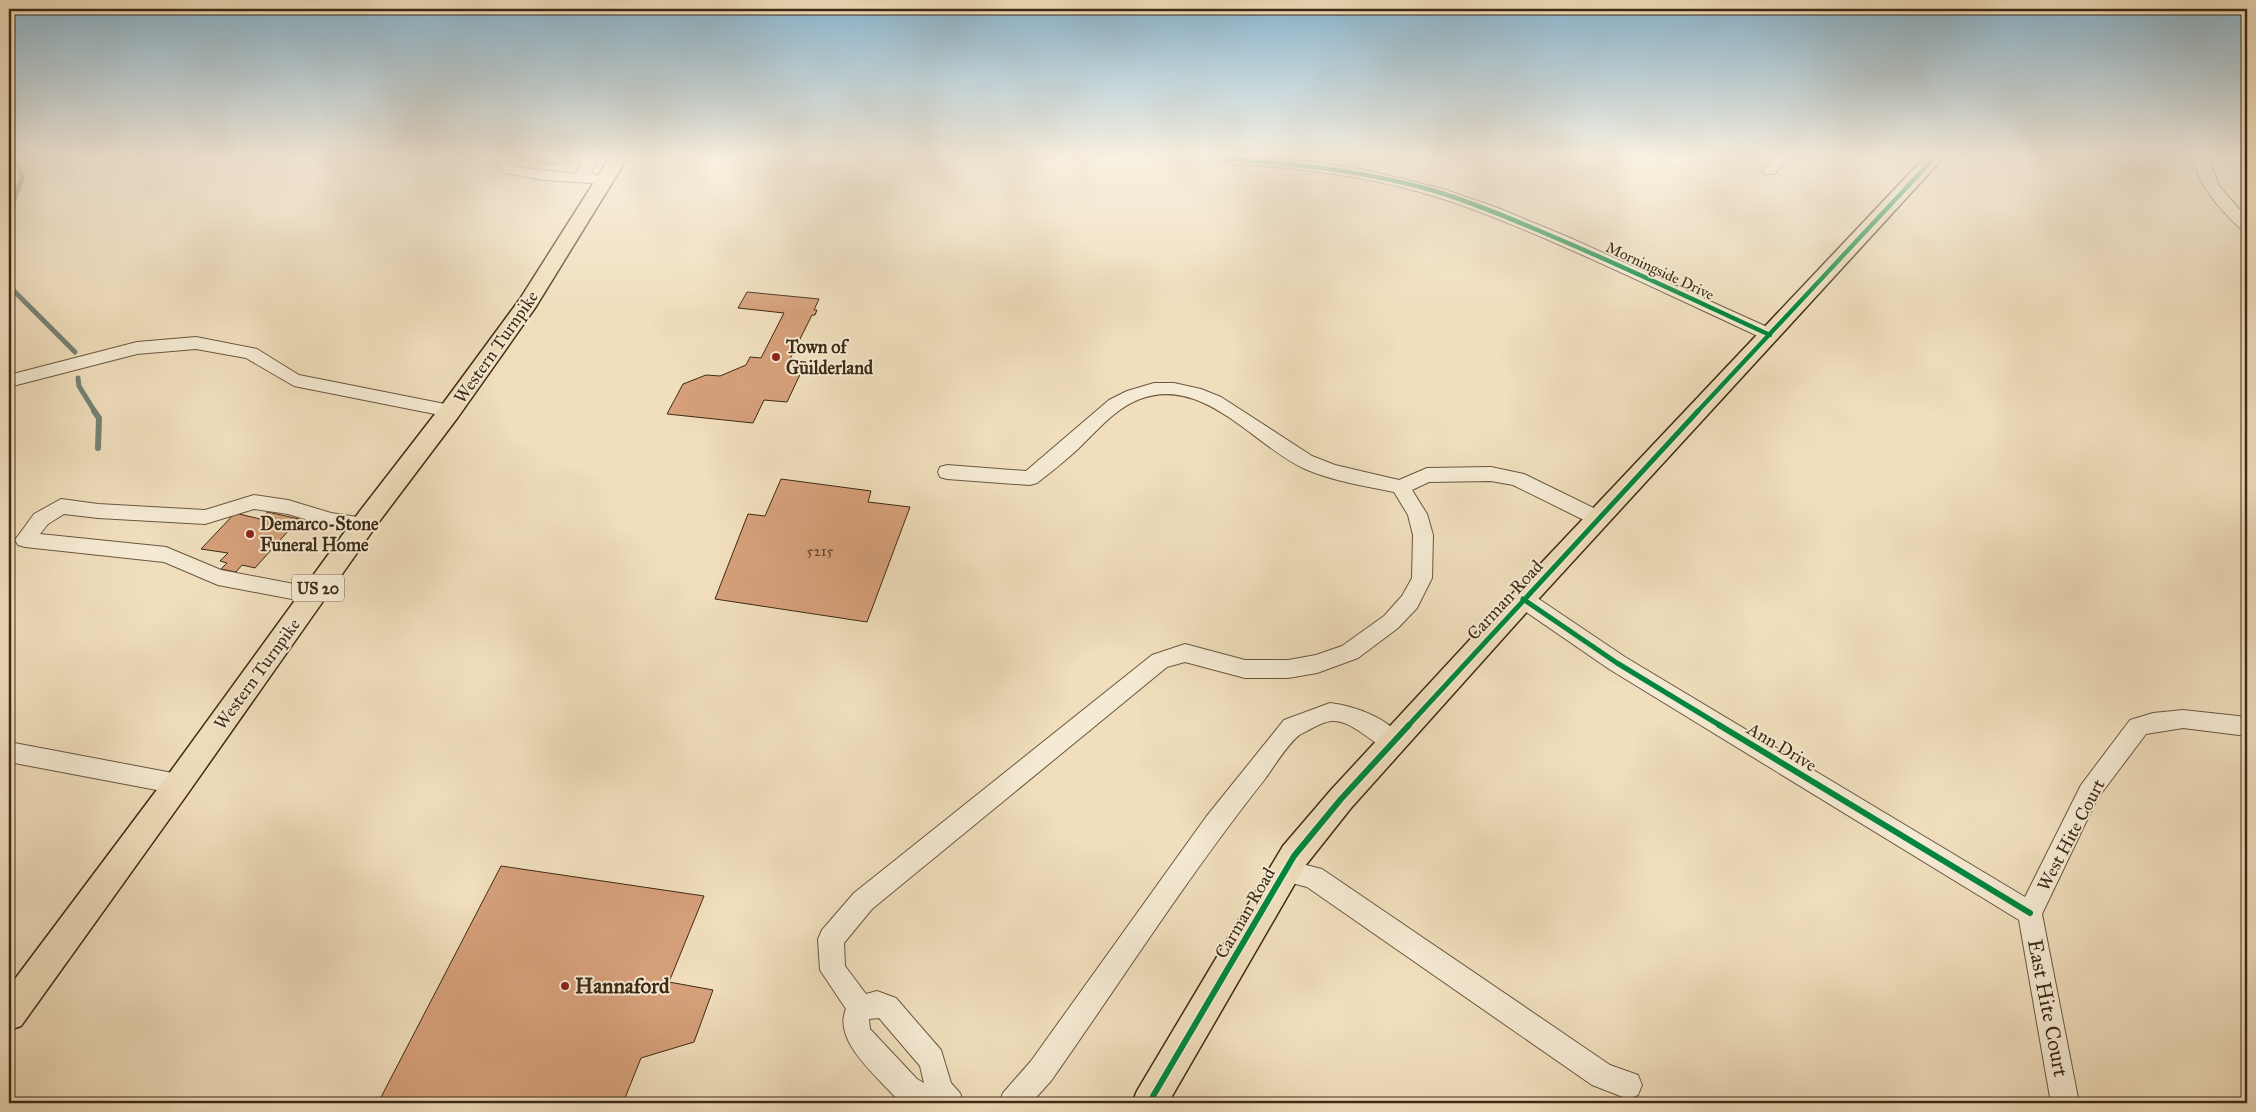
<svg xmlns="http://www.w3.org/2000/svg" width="2256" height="1112" font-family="'IM FELL Great Primer',serif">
<rect width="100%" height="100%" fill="#f0debc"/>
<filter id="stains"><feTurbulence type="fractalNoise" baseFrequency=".004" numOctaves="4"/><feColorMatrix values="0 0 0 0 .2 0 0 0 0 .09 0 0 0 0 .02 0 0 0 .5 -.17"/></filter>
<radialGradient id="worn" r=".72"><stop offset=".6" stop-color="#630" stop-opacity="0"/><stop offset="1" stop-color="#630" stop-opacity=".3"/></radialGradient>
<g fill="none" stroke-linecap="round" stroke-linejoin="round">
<g stroke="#758272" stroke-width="5">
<polyline points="9,213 22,178 15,157"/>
<polyline points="9,286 75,352"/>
<polyline points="78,378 79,386 95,412"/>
</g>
<polyline stroke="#758272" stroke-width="6" points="94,411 99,418 98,448"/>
</g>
<g fill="#d6a07a" stroke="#3e2a15">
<polygon points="534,157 577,157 574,163 539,164"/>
<polygon points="747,292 819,299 814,310 817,310 815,315 812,315 789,361 806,362 787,402 764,400 753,423 667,414 683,384 706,375 720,376 746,365 750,357 761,358 784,313 738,308"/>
<polygon points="781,479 871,491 868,502 910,507 867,622 715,599 748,514 765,516"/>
<polygon points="268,512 299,519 255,568 242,565 236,572 221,569 227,563 220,561 228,553 201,549 235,513 260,519"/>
<polygon points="501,866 704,896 669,982 713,990 694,1042 641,1058 623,1103 378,1103"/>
</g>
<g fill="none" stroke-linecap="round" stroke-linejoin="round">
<defs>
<g id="minor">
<polygon points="493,157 507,157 514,167 575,174 585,157 599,157 591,172 595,175 610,177 612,180 605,184 545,180 504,173"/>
<path d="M1181,157H1260L1307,161L1365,170L1443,189L1498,208L1568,237L1776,331L1779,335L1776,339H1764C1691,305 1618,270 1544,238C1503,221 1463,204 1420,192C1344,171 1266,165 1188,161Z"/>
<polygon points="1776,157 1791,157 1774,174 1764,174 1762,171"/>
<path d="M2194,157H2208L2219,186L2247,218V231L2241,229C2220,209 2198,187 2194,157Z"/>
<polygon points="196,337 257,349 299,375 450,405 456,407 459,411 456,415 450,417 294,386 246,358 196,349 137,354 9,387 9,375 137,342"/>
<path d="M1154,383H1174L1201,389L1221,397L1312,456L1335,465L1399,480L1427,468L1491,467L1524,474L1606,514L1609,519L1606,524L1599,526L1592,524L1513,485L1491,481L1429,482L1412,490L1427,514L1433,535L1432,578L1417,608L1398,628L1358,658L1317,673L1288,678H1245L1185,662L1167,667L872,909L844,943L845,966L866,994L877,991L896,998L941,1050L951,1083L960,1093L964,1103H907L897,1099C878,1077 832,1041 846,1009L820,970L818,939L822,930L854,893L1152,655L1185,644L1245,660H1288L1316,655L1342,646L1384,616L1402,596L1412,578L1413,535L1408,515L1394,492C1364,486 1333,481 1305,469C1254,446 1204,375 1140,399C1114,409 1097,431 1078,449C1065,461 1051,472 1037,483L1030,485L947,479L940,477L938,472L940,467L947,465L1026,471L1109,400L1127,391ZM879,1018L920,1066L924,1083L917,1079L870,1029L869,1019Z"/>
<polygon points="254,495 288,500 331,513 371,519 374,524 371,529 364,531 331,527 288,514 254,509 205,524 98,518 64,514 48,524 40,534 166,547 221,570 320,589 323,595 320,601 313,603 218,585 164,562 25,547 18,545 15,540 34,514 61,499 98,504 205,510"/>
<polygon points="1523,591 1530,593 1625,657 2025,897 2081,785 2130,720 2153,713 2183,710 2247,717 2247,736 2183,728 2146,734 2097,799 2042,914 2079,1103 2051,1103 2019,920 1609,669 1516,605 1513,599 1516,593"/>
<path d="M1330,703C1355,706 1393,719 1404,743L1401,750C1380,757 1358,719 1331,721C1322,722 1311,729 1303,733C1292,737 1273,768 1265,779C1188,876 1122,980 1051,1081L1031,1103H999L1003,1093L1031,1061L1206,817L1284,720Z"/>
<polygon points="9,742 178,774 186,777 190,784 186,791 178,794 9,762"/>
<polygon points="1286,860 1322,869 1610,1065 1638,1075 1642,1085 1638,1095 1628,1099 1592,1085 1307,887 1277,879 1274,871 1277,863"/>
</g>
<g id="major">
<polygon points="610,157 628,157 535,308 458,417 378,523 188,793 21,1026 9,1030 9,987 168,775 360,511 442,405 520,299"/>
<polygon points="1925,157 1944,157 1532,606 1351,808 1305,866 1168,1103 1132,1103 1137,1091 1283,846 1331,790 1514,592"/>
</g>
</defs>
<use href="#minor" stroke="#6a573f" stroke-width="2"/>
<use href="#major" stroke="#3e2a15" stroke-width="3"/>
<use href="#minor" fill="#f5ead3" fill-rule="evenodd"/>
<use href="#major" fill="#f0debc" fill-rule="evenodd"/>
<defs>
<g id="cycleway-far2">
<path d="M1188,157C1272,161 1355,168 1435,191C1474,203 1512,219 1549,235C1623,266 1696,301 1770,335"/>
<polyline points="1697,412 1935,157"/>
</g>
<g id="cycleway-far1">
<polyline points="1523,599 1617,663 1721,726"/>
<polyline points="1408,726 1698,411"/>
</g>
<g id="cycleway">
<polyline points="1719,725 2030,913"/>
<polyline points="1149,1103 1294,856 1341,799 1409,725"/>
</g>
</defs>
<use href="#cycleway-far2" stroke="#f5ead3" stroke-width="7"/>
<use href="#cycleway-far1" stroke="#f5ead3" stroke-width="8"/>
<use href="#cycleway" stroke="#f5ead3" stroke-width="9"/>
<use href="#cycleway-far2" stroke="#00873e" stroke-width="4.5"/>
<use href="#cycleway-far1" stroke="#00873e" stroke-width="5"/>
<use href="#cycleway" stroke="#00873e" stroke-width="6"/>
</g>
<linearGradient id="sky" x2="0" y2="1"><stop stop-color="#89b7d2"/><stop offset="0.5" stop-color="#f8f0e1"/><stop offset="1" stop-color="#f8f0e1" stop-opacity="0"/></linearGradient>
<rect width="2256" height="312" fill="url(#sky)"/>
<g fill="#8f2418" stroke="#f5ead3" stroke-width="2">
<circle cx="776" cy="357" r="5"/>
<circle cx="250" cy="534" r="5"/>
<circle cx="565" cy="986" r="5"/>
</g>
<g text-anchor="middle" stroke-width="4" stroke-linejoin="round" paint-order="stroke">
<g font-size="15" fill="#3e2a15" stroke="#f5ead3">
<text transform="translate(1660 271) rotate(25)" y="5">Morningside Drive</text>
</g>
<g font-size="15" fill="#64482e">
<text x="820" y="556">5215</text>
</g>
<rect fill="#f5ead3" stroke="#75644e" stroke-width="1" x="292" y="574.5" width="52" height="27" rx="4"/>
<g font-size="16" font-weight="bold" fill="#3e2a15">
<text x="318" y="594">US 20</text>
</g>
<g font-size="18" fill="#3e2a15" stroke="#f5ead3">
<text transform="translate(496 347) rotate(-55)" y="6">Western Turnpike</text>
<text transform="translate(1505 600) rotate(-47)" y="6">Carman Road</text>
<text transform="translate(257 674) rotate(-54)" y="6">Western Turnpike</text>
<text transform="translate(1782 747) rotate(31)" y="6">Ann Drive</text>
<text transform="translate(2071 835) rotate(-62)" y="6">West Hite Court</text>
<text transform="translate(1245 913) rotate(-60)" y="6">Carman Road</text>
</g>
<g font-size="18" font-weight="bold" fill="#3e2a15" stroke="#f5ead3" text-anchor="start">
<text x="786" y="353">Town of<tspan x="786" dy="21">Guilderland</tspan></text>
<text x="260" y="530">Demarco-Stone<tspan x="260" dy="21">Funeral Home</tspan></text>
</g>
<g font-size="21" font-weight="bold" fill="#3e2a15" stroke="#f5ead3" text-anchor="start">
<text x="575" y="993">Hannaford</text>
</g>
<g font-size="21" fill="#3e2a15" stroke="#f5ead3">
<text transform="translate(2048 1008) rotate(79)" y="7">East Hite Court</text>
</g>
</g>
<rect width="2256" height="1112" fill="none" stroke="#f0debc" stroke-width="30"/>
<rect x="10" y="10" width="2236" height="1092" fill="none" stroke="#3e2a15" stroke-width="2.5"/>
<rect x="15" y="15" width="2226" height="1082" fill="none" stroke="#3e2a15"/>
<rect width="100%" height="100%" filter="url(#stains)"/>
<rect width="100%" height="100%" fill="url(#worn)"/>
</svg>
